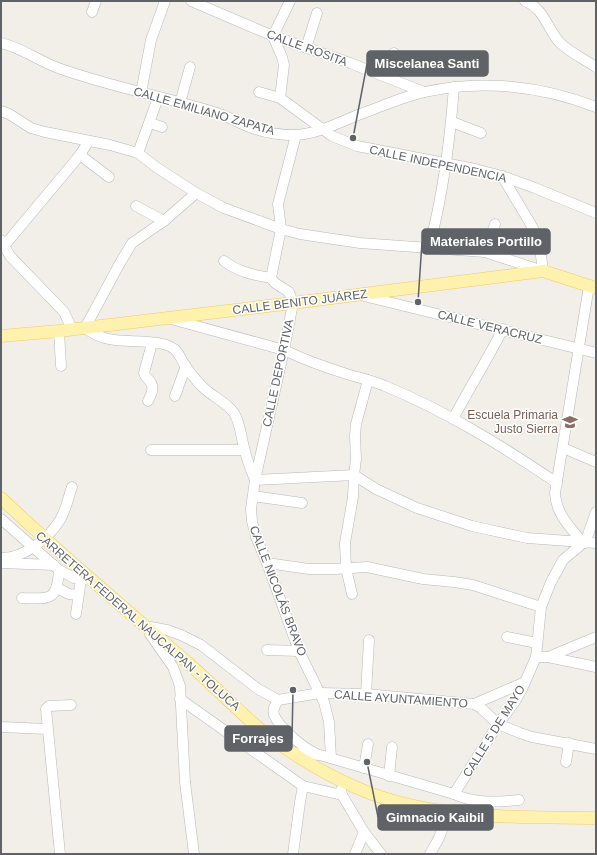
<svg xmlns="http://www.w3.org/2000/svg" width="597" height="855" font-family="Helvetica,sans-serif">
<rect width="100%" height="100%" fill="#f1efe8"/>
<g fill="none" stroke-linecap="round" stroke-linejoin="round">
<defs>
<g id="minor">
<polyline points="191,1 273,36 350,63 424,92"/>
<path d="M525,1C545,9 547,29 560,43C571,53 584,59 596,67"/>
<polyline points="92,12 96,1"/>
<path d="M1,43C23,48 40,62 61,69C112,87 166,97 217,113C230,117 242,125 255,129C267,133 282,135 295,135C320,134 343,120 366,112C385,105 405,96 425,92C482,79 542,86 596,107"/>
<polyline points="306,48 317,13"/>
<polyline points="387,77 394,53"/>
<polyline points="259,92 280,98 332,136 357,146 475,169 502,176 535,188 596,213"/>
<polyline points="141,93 151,40 165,1"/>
<polyline points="280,98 284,65 282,57 273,36 290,1"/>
<polyline points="180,103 190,67"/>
<polyline points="1,111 9,114 31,128 45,132 110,145 138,153 156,167 196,193 224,208 281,229 300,234 360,243 485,252 543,271 541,256 533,228 502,176"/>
<polyline points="452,122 481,133"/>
<polyline points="150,123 162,127"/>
<polyline points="296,135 278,204 281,229 271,278 275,283 289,292 293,303 284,350 255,480 251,509 252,521 256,537 267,563 299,651 324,702 329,722 331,758"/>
<polyline points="138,153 158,98"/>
<polyline points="80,155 109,177"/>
<path d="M196,193L164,221L132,243L120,263L85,328C111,348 135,337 163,344C179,348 178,355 186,367C191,374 199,384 206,390C214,397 227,403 234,413C241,424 241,439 245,451C247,461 251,470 255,480"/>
<polyline points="136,206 164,221"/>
<polyline points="1,240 10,256 64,312 72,329"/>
<polyline points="4,246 80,155 88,142"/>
<path d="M429,248C443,195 450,141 454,87"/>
<polyline points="485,252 495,224"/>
<path d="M224,261C238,272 254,275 271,278"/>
<polyline points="364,296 596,353"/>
<path d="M171,319L284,350C305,360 327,368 350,375C361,378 374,381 385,386C446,411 502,446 557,483"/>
<polyline points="59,331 61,366"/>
<polyline points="175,396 186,366"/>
<path d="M148,401C151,395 155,388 150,381C147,378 145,377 144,373L152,343"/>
<path d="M453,419C469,389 487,360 503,329"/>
<polyline points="563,448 596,462"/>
<polyline points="151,450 244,450"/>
<polyline points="255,480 354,475 376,489 417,508 472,526 527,538 596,543"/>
<polyline points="253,496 302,503"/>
<polyline points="1,519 59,570 74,578 91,580"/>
<polyline points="585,543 596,512"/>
<path d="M1,558C23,559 49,538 60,520C66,510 68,498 72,487"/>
<polyline points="1,563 54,565"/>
<polyline points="267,563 309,569 335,569 367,567 423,579 454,582 473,585 541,607"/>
<polyline points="57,588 69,594 78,595"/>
<polyline points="352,594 346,568 345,543 353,497 354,475 356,459 355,436 356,424 368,380"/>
<path d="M22,598C50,599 57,601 59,570"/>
<polyline points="76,614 81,579"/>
<polyline points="145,626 167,630 181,635 201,645 258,689 278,700 320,693 366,694 474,704 481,708 498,724 520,733 532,737 596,749"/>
<polyline points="150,634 173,667 180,686 185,782 194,854"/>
<polyline points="507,637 537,643"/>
<polyline points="267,650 299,651"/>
<polyline points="536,657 548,657 596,637"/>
<polyline points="548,657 596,667"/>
<polyline points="366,694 369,640"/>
<polyline points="180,699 303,786 342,795"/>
<path d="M278,700C275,705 272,710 274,715C279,727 303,748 315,753"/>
<polyline points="474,704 525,682"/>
<polyline points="1,727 47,729"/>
<path d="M292,753L320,755L454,794C475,804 497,802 519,800"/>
<polyline points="566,762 569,743"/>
<polyline points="364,768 368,744"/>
<polyline points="389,776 392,747"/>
<polyline points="341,790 342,795 364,832 381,854"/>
<path d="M454,794L498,724L514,703L522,689L536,657L541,607L551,582L563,560L583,543C570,527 556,514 555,493L589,286"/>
<polyline points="60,854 46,709 49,706 71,705"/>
<polyline points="293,854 300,802 303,786"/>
<polyline points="355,854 364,832"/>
<polyline points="430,854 439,838 448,813"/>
</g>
<g id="major">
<polyline points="1,336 59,331 293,303 543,271 596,288"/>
<path d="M1,498C61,555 124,608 187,662C212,684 236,709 262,731C295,757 333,779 372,794C444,820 521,817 596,818"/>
</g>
</defs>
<use href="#minor" stroke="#b5b8bc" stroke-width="11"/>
<use href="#major" stroke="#f2c960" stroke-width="13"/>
<use href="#minor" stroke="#fff" stroke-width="10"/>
<use href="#major" stroke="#fff2af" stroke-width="12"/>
</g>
<defs>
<symbol id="school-bare" viewBox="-9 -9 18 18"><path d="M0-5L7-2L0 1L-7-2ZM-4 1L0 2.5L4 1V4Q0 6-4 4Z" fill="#8d6e63" stroke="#fff" stroke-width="2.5" paint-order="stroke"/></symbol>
</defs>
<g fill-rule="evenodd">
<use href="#school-bare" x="559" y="411" width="22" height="22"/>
</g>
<g text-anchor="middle" stroke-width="3" stroke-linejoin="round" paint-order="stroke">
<g font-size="12" fill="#5f6368" stroke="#fff">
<text transform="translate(307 48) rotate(20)" y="4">CALLE ROSITA</text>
<text transform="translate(204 111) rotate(16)" y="4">CALLE EMILIANO ZAPATA</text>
<text transform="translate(438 164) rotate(12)" y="4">CALLE INDEPENDENCIA</text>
<text transform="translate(300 302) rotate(-7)" y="4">CALLE BENITO JUÁREZ</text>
<text transform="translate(490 327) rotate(14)" y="4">CALLE VERACRUZ</text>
<text transform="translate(278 373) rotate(-78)" y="4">CALLE DEPORTIVA</text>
<text transform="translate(278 591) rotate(69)" y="4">CALLE NICOLÁS BRAVO</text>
<text transform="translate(138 621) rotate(41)" y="4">CARRETERA FEDERAL NAUCALPAN - TOLUCA</text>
<text transform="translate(401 699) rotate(4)" y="4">CALLE AYUNTAMIENTO</text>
<text transform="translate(494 731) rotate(-58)" y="4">CALLE 5 DE MAYO</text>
</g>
<g font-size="12" fill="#785e54" stroke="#fff" text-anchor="end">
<text x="558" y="419">Escuela Primaria<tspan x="558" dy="14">Justo Sierra</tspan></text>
</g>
</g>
<path fill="none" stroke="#5f6368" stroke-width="1.5" d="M353 138L367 64M418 302L422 242M293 690L292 739M367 762L378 817"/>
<g fill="#5f6368" stroke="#fff" stroke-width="1.5">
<circle cx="353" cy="138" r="4"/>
<circle cx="418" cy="302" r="4"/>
<circle cx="293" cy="690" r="4"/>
<circle cx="367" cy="762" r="4"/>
</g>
<g fill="#5f6368" stroke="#5f6368" stroke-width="1.5">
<rect x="367" y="51" width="121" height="25" rx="4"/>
<rect x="422" y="229" width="128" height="25" rx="4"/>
<rect x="225" y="726" width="67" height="25" rx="4"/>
<rect x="378" y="805" width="115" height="25" rx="4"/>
</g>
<g font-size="13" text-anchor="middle" font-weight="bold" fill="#fff">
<text x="427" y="68">Miscelanea Santi</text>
<text x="486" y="246">Materiales Portillo</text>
<text x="258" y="743">Forrajes</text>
<text x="435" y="822">Gimnacio Kaibil</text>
</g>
<rect width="597" height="855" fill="none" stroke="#5f6368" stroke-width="4"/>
</svg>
